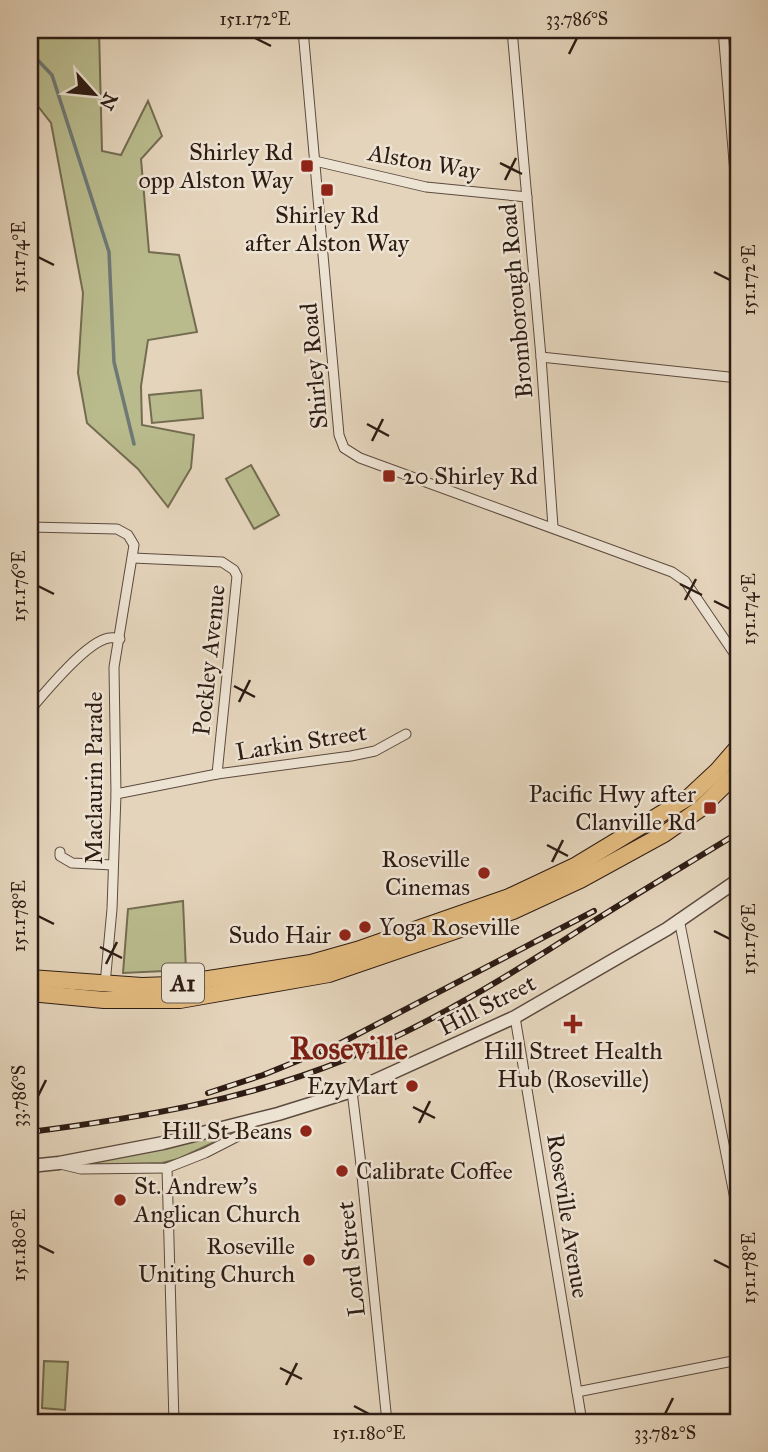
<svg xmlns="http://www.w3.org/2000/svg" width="768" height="1452" font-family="'IM FELL Great Primer',serif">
<rect width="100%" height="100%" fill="#e4d4bb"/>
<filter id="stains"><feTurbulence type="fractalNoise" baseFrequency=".00286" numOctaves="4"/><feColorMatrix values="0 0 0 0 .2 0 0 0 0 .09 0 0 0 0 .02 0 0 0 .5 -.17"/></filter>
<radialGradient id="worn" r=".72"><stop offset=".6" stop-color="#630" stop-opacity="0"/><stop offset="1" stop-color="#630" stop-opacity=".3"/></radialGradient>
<g fill="#b9bb8d" stroke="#746c50" stroke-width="2">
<polygon points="30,30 99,30 102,151 121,155 148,101 162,136 141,159 149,252 179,255 197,332 148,340 141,386 142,425 194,435 191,468 168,507 138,469 87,423 78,373 83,293 51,123 30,96"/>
<polygon points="201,390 203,418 152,423 149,395"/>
<polygon points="251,465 279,515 254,529 226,479"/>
<polygon points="183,901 186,970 123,973 128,909"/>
<polygon points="245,1128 178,1159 162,1163 81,1165 178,1145"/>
<polygon points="44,1361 68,1362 65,1410 42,1408"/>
</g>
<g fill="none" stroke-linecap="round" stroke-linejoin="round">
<polyline stroke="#6e7976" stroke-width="3.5" points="30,52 52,75 109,252 114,362 134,444"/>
<defs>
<g id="minor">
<polyline points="303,30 339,435 344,448 360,458 672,572 685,581 738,659"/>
<polyline points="512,30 541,357 553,527"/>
<polyline points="723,30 738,209"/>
<polyline points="315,161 426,187 527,197"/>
<polyline points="541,357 738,378"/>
<polyline points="30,527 117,529 128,535 134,545 114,667 116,794 112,909 105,984"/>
<polyline points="133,558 222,562 234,570 237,576 217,774"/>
<path d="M30,710C45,692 87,641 109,638C113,637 116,638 120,639"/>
<polyline points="116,794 217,774 351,756 375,751 406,734"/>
<polyline points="60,852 60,856 72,863 113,865"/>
<polyline points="679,919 738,1214"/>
<polyline points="515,1017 582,1422"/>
<polyline points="352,1091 360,1156 387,1422"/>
<polyline points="60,1164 81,1169 167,1168 205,1153 246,1132 254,1120"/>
<polyline points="167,1168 174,1422"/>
<polyline points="577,1392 738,1360"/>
</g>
<polyline id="tertiary" points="30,1166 59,1163 163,1143 278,1114 352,1091 515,1017 667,929 738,880"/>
<g id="trunk">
<polyline points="30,978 142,986 170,985 311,963 357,950 509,897 575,866 689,797 718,770 738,747"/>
<polyline points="30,993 104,1000 180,1000 329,974 513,911 580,880 664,834 700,809 738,772"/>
</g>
</defs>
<use href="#minor" stroke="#5c4a3e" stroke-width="11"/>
<use href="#tertiary" stroke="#5c4a3e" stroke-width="15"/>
<use href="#trunk" stroke="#2e1c14" stroke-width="18"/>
<use href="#minor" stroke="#ede3d3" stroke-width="9"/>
<use href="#tertiary" stroke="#ede3d3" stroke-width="12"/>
<use href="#trunk" stroke="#e2ba7e" stroke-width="16"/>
<defs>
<g id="rail">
<polyline points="208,1093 263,1075 339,1044 594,911"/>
<path d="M30,1132C137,1118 243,1101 344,1060C431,1024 510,975 589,924C638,893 689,863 738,833"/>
</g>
</defs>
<use href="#rail" stroke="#2e1c14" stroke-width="6"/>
<use href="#rail" stroke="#ede3d3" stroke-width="3.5" stroke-dasharray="10" stroke-linecap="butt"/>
</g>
<path fill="none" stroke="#2e1c14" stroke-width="2.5" d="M255,38L271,46M569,54L577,38M500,163L522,174M505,180L516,158M38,257L54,265M714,272L730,280M367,424L389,436M372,441L383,419M680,584L702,595M38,586L54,594M685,600L696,579M714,601L730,609M234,686L255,697M239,702L250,680M547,845L568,856M552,862L563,840M38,916L54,924M714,931L730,939M100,947L122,958M106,964L117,942M38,1096L46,1080M413,1107L435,1118M419,1123L430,1101M38,1245L54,1253M714,1260L730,1268M280,1368L302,1379M286,1385L297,1363M354,1406L369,1414M665,1414L673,1398"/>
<g fill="#8f2418" stroke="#ede3d3" stroke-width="2.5">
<rect x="300" y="159" width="14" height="14" rx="3.5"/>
<rect x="320" y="183" width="14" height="14" rx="3.5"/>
<rect x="382" y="469" width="14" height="14" rx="3.5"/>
<rect x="703" y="801" width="14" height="14" rx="3.5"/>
<circle cx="484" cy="873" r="7"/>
<circle cx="365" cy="927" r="7"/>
<circle cx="345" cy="935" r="7"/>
<path d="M569.5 1013.5h7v7h7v7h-7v7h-7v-7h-7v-7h7z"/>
<circle cx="412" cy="1086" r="7"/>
<circle cx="306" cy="1131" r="7"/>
<circle cx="342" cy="1171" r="7"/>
<circle cx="120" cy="1200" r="7"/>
<circle cx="309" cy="1260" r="7"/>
</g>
<g text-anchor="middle" stroke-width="5" stroke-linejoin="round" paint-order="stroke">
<rect fill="#ede3d3" stroke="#67584d" stroke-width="2" x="162" y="963.5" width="42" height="39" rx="5"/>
<g font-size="23" font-weight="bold" fill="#2e1c14">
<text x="183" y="991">A1</text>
</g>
<g font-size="24" fill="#2e1c14" stroke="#ede3d3" text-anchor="end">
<text x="293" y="160">Shirley Rd<tspan x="293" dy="28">opp Alston Way</tspan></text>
<text x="327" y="223" text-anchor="middle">Shirley Rd<tspan x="327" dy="28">after Alston Way</tspan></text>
<text x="403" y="484" text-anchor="start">20 Shirley Rd</text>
<text x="696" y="802">Pacific Hwy after<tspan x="696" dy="28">Clanville Rd</tspan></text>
<text x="470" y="867">Roseville<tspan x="470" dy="28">Cinemas</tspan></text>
<text x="379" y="935" text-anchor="start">Yoga Roseville</text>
<text x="331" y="943">Sudo Hair</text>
<text x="573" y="1059" text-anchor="middle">Hill Street Health<tspan x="573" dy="28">Hub (Roseville)</tspan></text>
<text x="398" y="1094">EzyMart</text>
<text x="292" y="1139">Hill St Beans</text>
<text x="356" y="1179" text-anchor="start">Calibrate Coffee</text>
<text x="134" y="1194" text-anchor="start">St. Andrew's<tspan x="134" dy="28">Anglican Church</tspan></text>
<text x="295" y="1254">Roseville<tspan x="295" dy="28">Uniting Church</tspan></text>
</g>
<g font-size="24" fill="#2e1c14" stroke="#ede3d3">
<text transform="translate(424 162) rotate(10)" y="8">Alston Way</text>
<text transform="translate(516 301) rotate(-95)" y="8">Bromborough Road</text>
<text transform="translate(314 366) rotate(-95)" y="8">Shirley Road</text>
<text transform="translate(209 660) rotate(-84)" y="8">Pockley Avenue</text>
<text transform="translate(301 742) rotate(-9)" y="8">Larkin Street</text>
<text transform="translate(94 778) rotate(-90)" y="8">Maclaurin Parade</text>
<text transform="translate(487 1005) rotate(-27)" y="8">Hill Street</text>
<text transform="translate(568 1216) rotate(81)" y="8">Roseville Avenue</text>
<text transform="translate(351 1259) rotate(-96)" y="8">Lord Street</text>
</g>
<g font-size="32" font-weight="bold" fill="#7a1f14" stroke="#ede3d3">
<text x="349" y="1059">Roseville</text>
</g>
</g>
<rect width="768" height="1452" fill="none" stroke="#e4d4bb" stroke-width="77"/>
<g transform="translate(94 94) rotate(117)" stroke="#ede3d3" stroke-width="5" paint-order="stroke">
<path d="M0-5L12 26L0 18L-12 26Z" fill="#2e1c14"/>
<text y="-10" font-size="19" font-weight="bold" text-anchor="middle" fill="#2e1c14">N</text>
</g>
<rect x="38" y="38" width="692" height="1376" fill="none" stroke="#2e1c14" stroke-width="2.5"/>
<g font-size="18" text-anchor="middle" fill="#2e1c14">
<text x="255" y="25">151.172°E</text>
<text x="577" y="25">33.786°S</text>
<text transform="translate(19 257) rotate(-90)" y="6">151.174°E</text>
<text transform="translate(749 280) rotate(-90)" y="6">151.172°E</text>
<text transform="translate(19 586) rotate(-90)" y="6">151.176°E</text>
<text transform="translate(749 609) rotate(-90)" y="6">151.174°E</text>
<text transform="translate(19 916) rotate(-90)" y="6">151.178°E</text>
<text transform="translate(749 939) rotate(-90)" y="6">151.176°E</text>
<text transform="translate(19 1096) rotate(-90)" y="6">33.786°S</text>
<text transform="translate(19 1245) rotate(-90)" y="6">151.180°E</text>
<text transform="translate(749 1268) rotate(-90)" y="6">151.178°E</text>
<text x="369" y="1439">151.180°E</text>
<text x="665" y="1439">33.782°S</text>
</g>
<rect width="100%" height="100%" filter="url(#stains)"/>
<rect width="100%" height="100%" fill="url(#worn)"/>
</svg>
